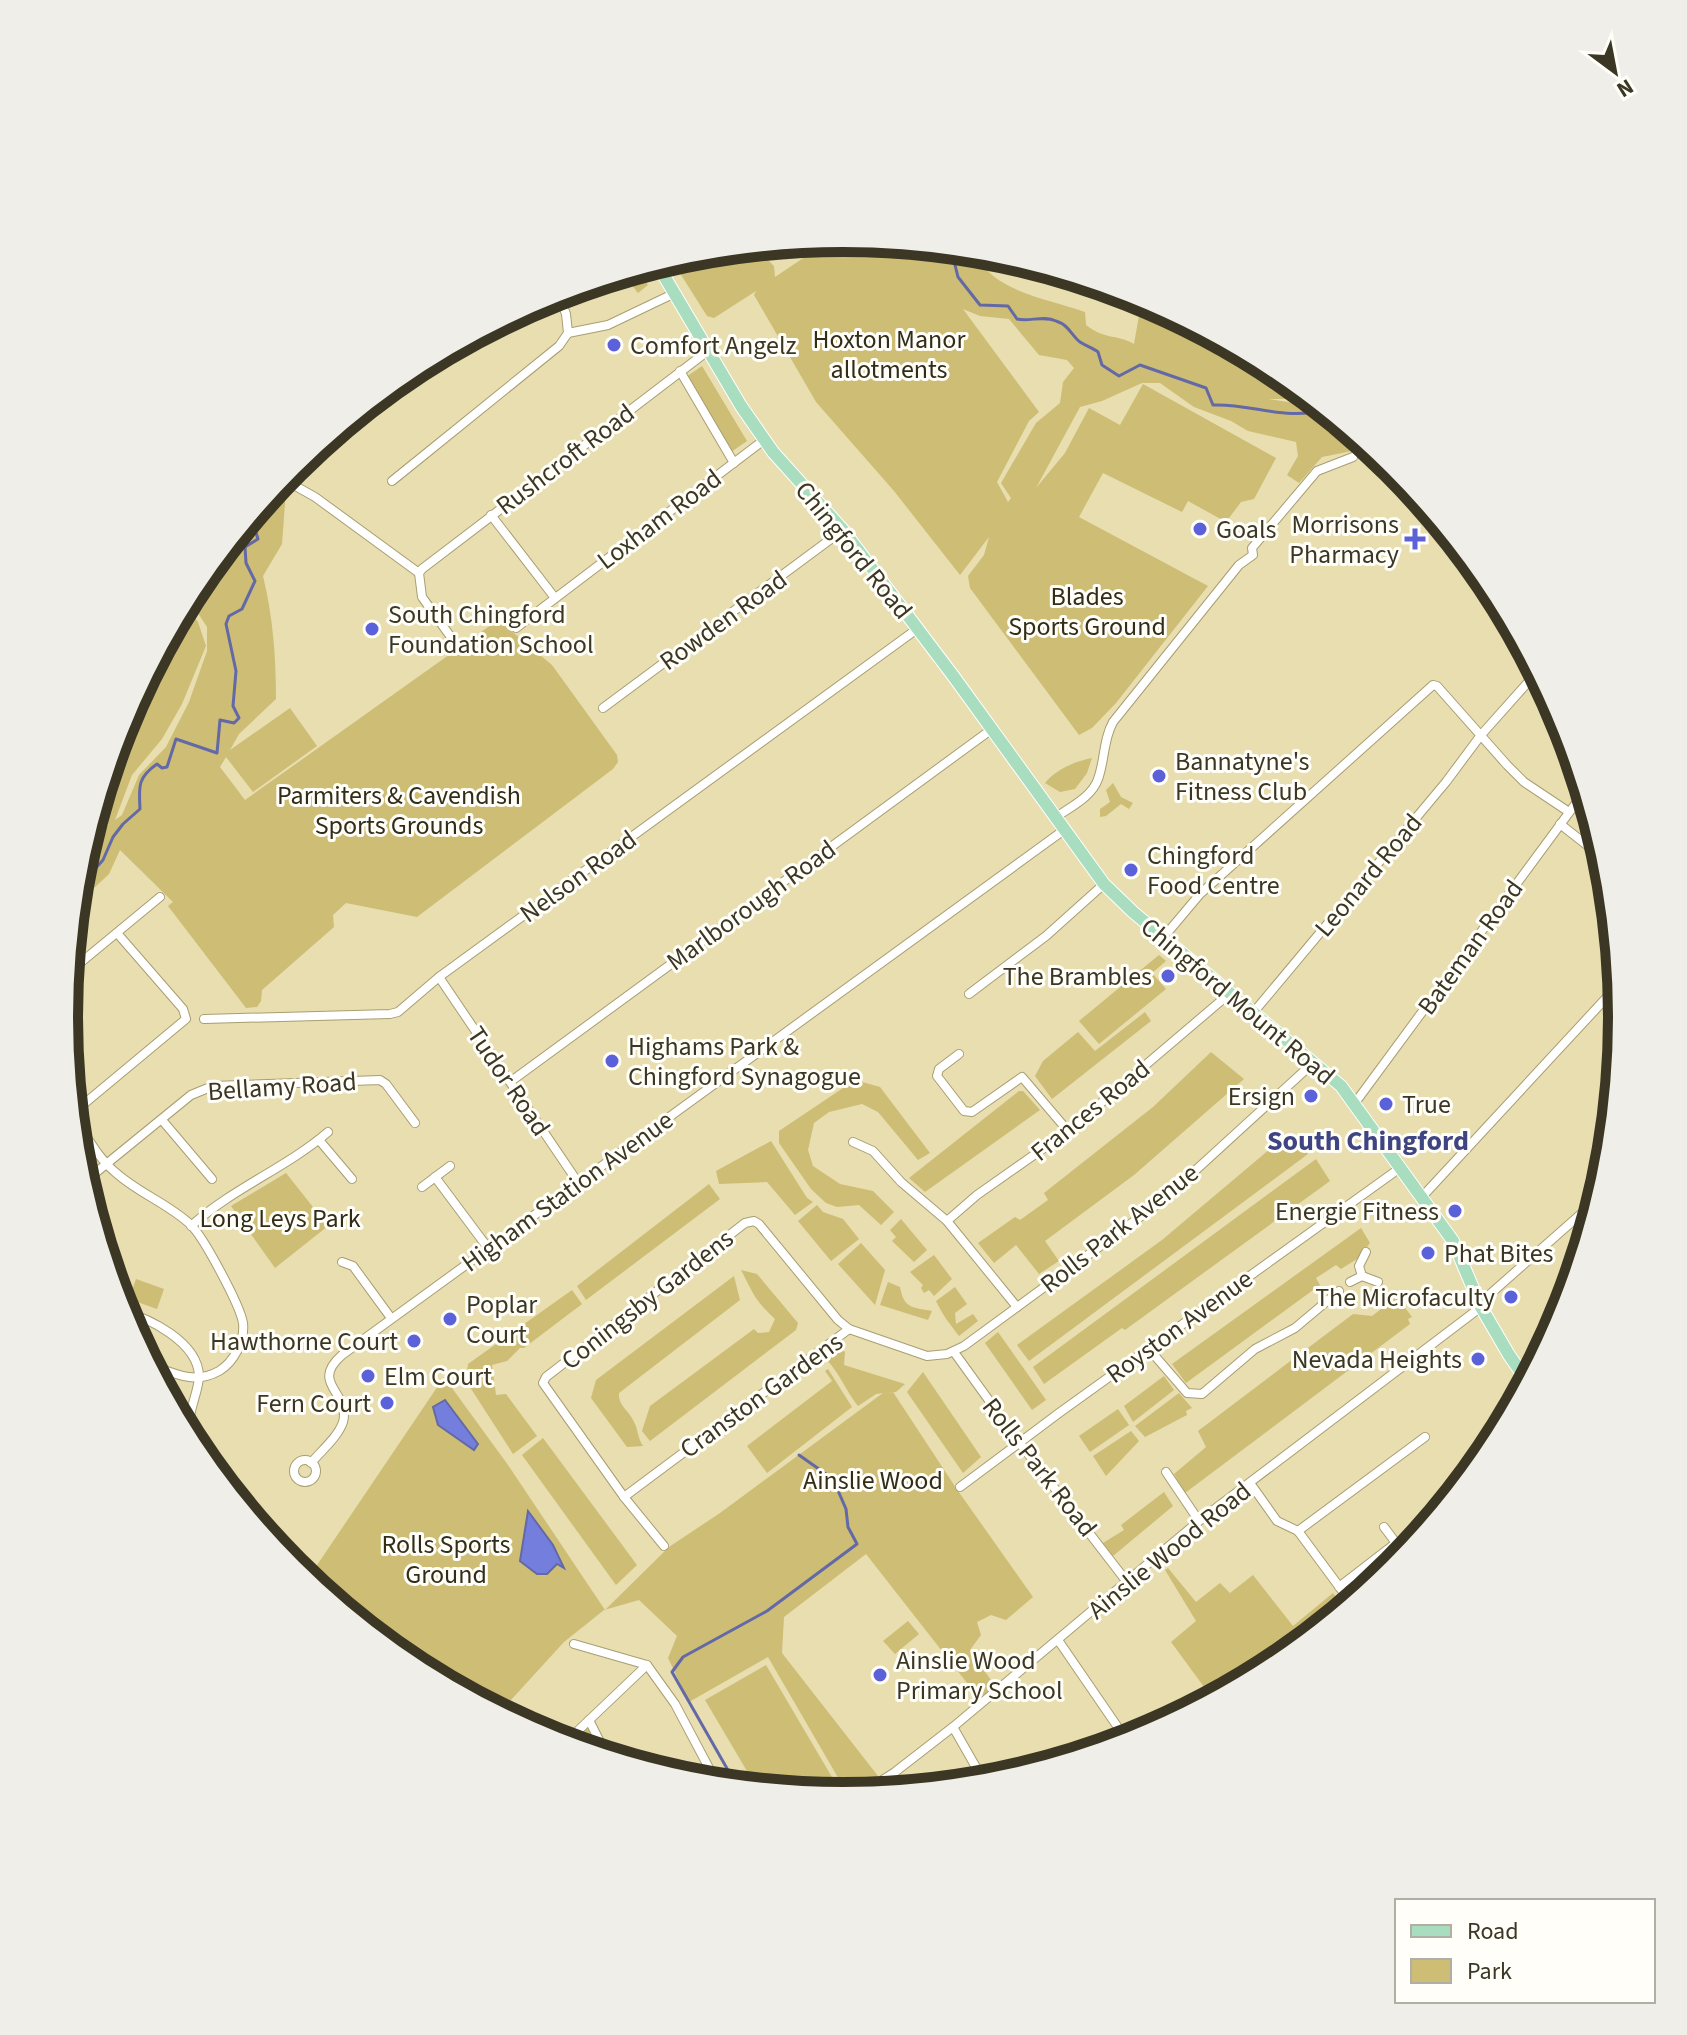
<svg xmlns="http://www.w3.org/2000/svg" width="1687" height="2035" font-family="'Source Sans 3',sans-serif">
<rect width="100%" height="100%" fill="#e8deb0"/>
<g fill="#cebd74" fill-rule="evenodd">
<path d="M844,238L971,251C998,294 1040,296 1085,312L1086,325C1105,340 1117,334 1134,344L1142,298L1277,370L1312,399H1268L1308,405L1317,403L1372,447L1322,457L1299,483L1287,475L1298,456L1296,442L1248,431L1231,421L1194,407L1160,383H1142L1102,401L1080,407L1036,488L1065,453L1089,408L1120,425L1143,384L1276,458L1254,499L1241,502L1226,522L1188,501L1182,512L1103,473L1079,517L1208,586L1116,703L1092,728L1079,735L970,588L968,576L984,555L989,537L960,575L894,491L816,402L754,295L756,291L714,318L707,316L671,259L692,253L755,247L774,266L775,277L827,242L840,250L831,239ZM963,309L980,316L1009,319L1039,355L1067,360L1074,368L1063,382L1060,403L1036,423L1001,483L1011,498L1008,502L997,482L1029,421L1039,412Z"/>
<polygon points="637,269 648,285 638,293 623,274"/>
<polygon points="702,366 747,441 731,452 686,377"/>
<path d="M283,478L286,490L282,544L263,576C273,617 276,657 276,699L239,734L230,750L290,708L317,746L253,792L226,757L220,767L245,800L498,620L552,665L617,755L618,762L613,769L417,917L346,903L333,915L334,927L262,990L261,1001L257,1007L246,1008L168,906L173,902L120,850L109,874L75,906C78,871 78,846 109,824L98,828L84,848L124,719L185,604L198,622L206,646L182,704L162,739L132,775L115,820L122,815L139,775L166,747L189,702L207,651V627L188,598L196,584Z"/>
<path d="M1092,758L1087,773L1075,789L1060,792L1045,783C1056,769 1076,761 1092,758Z"/>
<polygon points="1113,783 1121,797 1133,803 1129,809 1121,804 1106,816 1100,817 1100,809 1110,802 1106,790"/>
<polygon points="1159,955 1166,961 1152,973 1166,989 1099,1044 1079,1021"/>
<polygon points="1145,1012 1151,1021 1052,1099 1035,1076 1043,1061 1078,1032 1095,1051"/>
<polygon points="1211,1052 1244,1079 1134,1175 1045,1241 1059,1261 1039,1274 1016,1245 994,1263 978,1243 1015,1217 1020,1220 1048,1200 1044,1193 1153,1107"/>
<polygon points="855,1080 880,1087 930,1153 918,1160 878,1112 862,1104 829,1112 814,1123 808,1150 813,1166 840,1184 873,1191 894,1212 881,1225 859,1205 837,1207 826,1203 811,1189 779,1143 779,1131"/>
<polygon points="1019,1091 1023,1091 1040,1110 925,1192 909,1178"/>
<polygon points="1289,1133 1308,1154 1029,1361 1017,1345 1162,1240"/>
<polygon points="771,1141 807,1198 813,1202 795,1215 767,1182 719,1184 716,1171"/>
<polygon points="1316,1159 1330,1181 1125,1330 1122,1328 1044,1384 1033,1367"/>
<polygon points="286,1173 328,1226 275,1268 231,1206"/>
<polygon points="709,1184 720,1199 586,1300 577,1286"/>
<polygon points="817,1205 823,1212 843,1219 859,1239 831,1261 798,1221"/>
<polygon points="901,1219 927,1250 914,1262 892,1241 896,1237 890,1230"/>
<polygon points="1361,1228 1370,1243 1357,1259 1341,1269 1336,1265 1316,1278 1320,1285 1186,1383 1172,1364"/>
<polygon points="861,1243 885,1270 875,1305 838,1264"/>
<polygon points="934,1255 952,1279 934,1296 929,1290 924,1293 921,1288 923,1285 910,1272"/>
<path d="M741,1270L757,1274L798,1323L796,1330L650,1441L642,1431L650,1406L754,1329L758,1333L769,1332L775,1319C754,1299 754,1295 741,1270Z"/>
<path d="M734,1276L740,1300L619,1393C618,1406 629,1410 634,1422C639,1431 636,1434 643,1446L627,1447L591,1398L596,1380Z"/>
<polygon points="136,1279 164,1289 157,1309 129,1299"/>
<path d="M888,1282L900,1287C904,1309 912,1307 932,1311L928,1320L880,1305Z"/>
<path d="M955,1287L967,1304L955,1313L956,1324L973,1314L978,1321L959,1336C950,1324 943,1316 936,1301Z"/>
<polygon points="572,1290 582,1304 524,1348 520,1348 507,1361 492,1365 496,1395 506,1394 537,1436 513,1454 466,1381 468,1364"/>
<polygon points="1397,1297 1412,1317 1408,1319 1410,1324 1185,1493 1174,1474 1206,1447 1198,1431 1293,1359 1296,1362 1301,1358 1300,1354 1353,1314 1372,1316"/>
<polygon points="998,1332 1046,1400 1032,1410 985,1343"/>
<path d="M842,1350L845,1352L844,1365L905,1384L896,1392L883,1393L893,1392L956,1488L1033,1597L1006,1620L991,1615L977,1622L981,1635L970,1650L993,1683L988,1693L978,1697L866,1554L784,1617L782,1653L878,1776L847,1793L768,1657L689,1702L668,1658L677,1636L639,1600L604,1610L564,1642L499,1713L410,1665L307,1580L444,1377L508,1465L605,1610L669,1547L720,1513L883,1393L876,1394L858,1406C846,1391 840,1374 827,1360Z"/>
<polygon points="828,1369 852,1407 767,1473 747,1446 832,1381 825,1371"/>
<polygon points="923,1372 981,1457 963,1473 907,1392"/>
<polygon points="1164,1376 1174,1390 1133,1422 1124,1406"/>
<polygon points="1179,1393 1192,1408 1186,1411 1187,1415 1145,1437 1135,1426"/>
<polygon points="1118,1409 1129,1425 1090,1452 1079,1436"/>
<polygon points="1131,1431 1139,1441 1106,1476 1093,1456"/>
<polygon points="543,1438 637,1565 616,1585 522,1455"/>
<polygon points="1164,1492 1173,1506 1113,1556 1103,1543 1124,1530 1121,1525"/>
<polygon points="1168,1568 1196,1602 1220,1583 1230,1593 1253,1575 1293,1626 1333,1593 1345,1609 1276,1666 1198,1707 1194,1702 1207,1691 1171,1642 1196,1621 1165,1570"/>
<polygon points="908,1621 919,1634 895,1654 883,1641"/>
<polygon points="766,1665 836,1784 818,1795 757,1788 705,1700"/>
<polygon points="589,1720 607,1756 565,1743"/>
</g>
<g fill="#747edd" stroke="#6369a6" stroke-width="2">
<polygon points="445,1400 478,1444 474,1450 438,1425 433,1407"/>
<polygon points="528,1511 553,1545 564,1568 557,1564 547,1574 537,1574 520,1561"/>
</g>
<g fill="none" stroke-linecap="round" stroke-linejoin="round">
<g stroke="#6369a6" stroke-width="3">
<path d="M951,249L958,277L980,305L1008,306L1017,319C1030,322 1043,315 1056,321C1069,325 1071,335 1080,342C1086,346 1093,348 1098,352L1102,365L1119,376L1140,365L1206,388L1213,405C1250,403 1289,422 1325,409"/>
<path d="M77,889L103,860L113,837L123,824L140,809C139,787 137,778 157,764L162,768L167,767L176,739L217,753L220,720L234,723L239,718L233,706L236,671L226,624L229,616L242,609L255,581L246,563L245,547L258,539L251,517"/>
<polyline points="737,1786 672,1672 683,1657 767,1611 857,1544 848,1527 846,1509 833,1479 799,1455"/>
</g>
<defs>
<g id="street">
<polyline points="568,333 608,325 675,293"/>
<polyline points="680,371 734,463"/>
<polyline points="392,481 559,346 568,333 566,314 558,293"/>
<polyline points="290,483 315,497 419,573"/>
<polyline points="491,515 555,598"/>
<polyline points="516,628 764,440"/>
<polyline points="453,640 422,597 419,573 422,569 709,350"/>
<polyline points="603,708 843,530"/>
<path d="M1055,818C1070,807 1092,797 1098,779C1105,760 1103,740 1113,722L1239,565L1253,555L1252,548L1317,471L1353,457"/>
<polyline points="1560,824 1606,860"/>
<polyline points="1163,938 1200,894 1433,685 1437,686 1507,765 1524,782 1569,812"/>
<polyline points="68,973 160,897"/>
<polyline points="439,977 579,1184"/>
<polyline points="969,994 1046,936 1104,884"/>
<polyline points="1253,1013 1446,782 1481,735 1538,671"/>
<polyline points="204,1019 390,1014 398,1012 439,977 917,629"/>
<polyline points="959,1054 939,1069 937,1076 964,1111 972,1112 1022,1077 1068,1131"/>
<polyline points="510,1082 992,729"/>
<polyline points="1355,1103 1585,791"/>
<polyline points="73,1113 186,1019 183,1009 117,933"/>
<path d="M74,1118C87,1136 98,1158 115,1172C138,1193 169,1204 191,1225C204,1238 240,1305 243,1323C245,1341 234,1362 219,1371C194,1385 173,1373 149,1364"/>
<polyline points="162,1120 212,1179"/>
<polyline points="319,1140 352,1179"/>
<polyline points="853,1142 873,1151 901,1182 947,1221 1017,1307"/>
<polyline points="435,1177 488,1248"/>
<polyline points="83,1183 191,1095 213,1086 380,1080 386,1084 415,1123"/>
<polyline points="422,1187 450,1166"/>
<polyline points="1421,1198 1620,983"/>
<polyline points="947,1221 977,1195 1068,1131 1229,994"/>
<path d="M191,1226C233,1188 286,1168 328,1132"/>
<polyline points="342,1262 353,1266 391,1318"/>
<polyline points="1362,1276 1378,1282"/>
<polyline points="1350,1282 1362,1276 1359,1266 1366,1252"/>
<polyline points="1480,1303 1599,1198"/>
<path d="M122,1311C149,1318 198,1342 199,1376C199,1394 183,1419 192,1437C197,1447 211,1455 220,1462"/>
<polyline points="1148,1348 1187,1393 1202,1394 1255,1349 1295,1328 1339,1291"/>
<polyline points="954,1352 1019,1442 1127,1582"/>
<circle cx="305" cy="1471" r="11"/>
<path d="M311,1463C321,1451 338,1437 343,1422C351,1392 309,1384 342,1355L1064,830"/>
<polyline points="1166,1472 1199,1521"/>
<polyline points="1466,1481 1462,1475 1462,1470 1494,1445"/>
<polyline points="1250,1483 1277,1521 1298,1531"/>
<polyline points="960,1487 1059,1413 1400,1168"/>
<polyline points="624,1497 849,1329"/>
<polyline points="1298,1531 1425,1437"/>
<polyline points="1298,1531 1352,1604"/>
<polyline points="1396,1543 1405,1556"/>
<polyline points="664,1546 624,1497 543,1383 546,1377 745,1223 754,1221 759,1224 838,1320 849,1329 927,1356 947,1354 964,1346 1163,1200 1313,1063"/>
<polyline points="1339,1587 1396,1543 1384,1527"/>
<polyline points="1058,1640 1128,1742"/>
<polyline points="574,1644 647,1665 675,1704 718,1785"/>
<polyline points="589,1720 607,1756"/>
<polyline points="953,1727 985,1783"/>
<polyline points="565,1743 647,1665"/>
<polyline points="859,1795 895,1772 953,1727 1199,1521 1481,1307"/>
</g>
<polyline id="primary" points="657,264 741,406 773,452 843,530 954,677 1104,884 1133,912 1341,1086 1453,1241 1481,1307 1509,1355 1528,1382"/>
</defs>
<use href="#street" stroke="#a89e72" stroke-width="10"/>
<use href="#primary" stroke="#fff" stroke-width="14"/>
<use href="#street" stroke="#fff" stroke-width="8"/>
<use href="#primary" stroke="#a9ddbf" stroke-width="12"/>
</g>
<g fill="#5b61d8" stroke="#fffef9" stroke-width="3">
<circle cx="614" cy="345" r="8"/>
<circle cx="1200" cy="529" r="8"/>
<path d="M1411 527h8v8h8v8h-8v8h-8v-8h-8v-8h8z"/>
<circle cx="372" cy="629" r="8"/>
<circle cx="1159" cy="776" r="8"/>
<circle cx="1131" cy="870" r="8"/>
<circle cx="1168" cy="976" r="8"/>
<circle cx="612" cy="1061" r="8"/>
<circle cx="1311" cy="1096" r="8"/>
<circle cx="1386" cy="1104" r="8"/>
<circle cx="1455" cy="1211" r="8"/>
<circle cx="1428" cy="1253" r="8"/>
<circle cx="1511" cy="1297" r="8"/>
<circle cx="450" cy="1319" r="8"/>
<circle cx="414" cy="1341" r="8"/>
<circle cx="1478" cy="1359" r="8"/>
<circle cx="368" cy="1376" r="8"/>
<circle cx="387" cy="1403" r="8"/>
<circle cx="880" cy="1675" r="8"/>
</g>
<g text-anchor="middle" stroke-width="6" stroke-linejoin="round" paint-order="stroke">
<g font-size="26" fill="#322d19" stroke="#fffef9">
<text x="889" y="348">Hoxton Manor<tspan x="889" dy="30">allotments</tspan></text>
<text x="1087" y="605">Blades<tspan x="1087" dy="30">Sports Ground</tspan></text>
<text x="399" y="804">Parmiters &amp; Cavendish<tspan x="399" dy="30">Sports Grounds</tspan></text>
<text x="280" y="1227">Long Leys Park</text>
<text x="873" y="1489">Ainslie Wood</text>
<text x="446" y="1553">Rolls Sports<tspan x="446" dy="30">Ground</tspan></text>
</g>
<g font-size="26" fill="#3b3724" stroke="#fffef9" text-anchor="start">
<text x="630" y="354">Comfort Angelz</text>
<text x="1399" y="533" text-anchor="end">Morrisons<tspan x="1399" dy="30">Pharmacy</tspan></text>
<text x="1216" y="538">Goals</text>
<text x="388" y="623">South Chingford<tspan x="388" dy="30">Foundation School</tspan></text>
<text x="1175" y="770">Bannatyne's<tspan x="1175" dy="30">Fitness Club</tspan></text>
<text x="1147" y="864">Chingford<tspan x="1147" dy="30">Food Centre</tspan></text>
<text x="1152" y="985" text-anchor="end">The Brambles</text>
<text x="628" y="1055">Highams Park &amp;<tspan x="628" dy="30">Chingford Synagogue</tspan></text>
<text x="1295" y="1105" text-anchor="end">Ersign</text>
<text x="1402" y="1113">True</text>
<text x="1439" y="1220" text-anchor="end">Energie Fitness</text>
<text x="1444" y="1262">Phat Bites</text>
<text x="1495" y="1306" text-anchor="end">The Microfaculty</text>
<text x="466" y="1313">Poplar<tspan x="466" dy="30">Court</tspan></text>
<text x="398" y="1350" text-anchor="end">Hawthorne Court</text>
<text x="1462" y="1368" text-anchor="end">Nevada Heights</text>
<text x="384" y="1385">Elm Court</text>
<text x="371" y="1412" text-anchor="end">Fern Court</text>
<text x="896" y="1669">Ainslie Wood<tspan x="896" dy="30">Primary School</tspan></text>
</g>
<g font-size="26" fill="#3b3724" stroke="#fffef9">
<text transform="translate(565 459) rotate(-37)" y="9">Rushcroft Road</text>
<text transform="translate(659 519) rotate(-37)" y="9">Loxham Road</text>
<text transform="translate(854 550) rotate(51)" y="9">Chingford Road</text>
<text transform="translate(723 620) rotate(-36)" y="9">Rowden Road</text>
<text transform="translate(1368 875) rotate(-50)" y="9">Leonard Road</text>
<text transform="translate(578 876) rotate(-36)" y="9">Nelson Road</text>
<text transform="translate(751 905) rotate(-36)" y="9">Marlborough Road</text>
<text transform="translate(1470 947) rotate(-54)" y="9">Bateman Road</text>
<text transform="translate(1238 1001) rotate(40)" y="9">Chingford Mount Road</text>
<text transform="translate(509 1081) rotate(56)" y="9">Tudor Road</text>
<text transform="translate(282 1086) rotate(-4)" y="9">Bellamy Road</text>
<text transform="translate(1090 1110) rotate(-39)" y="9">Frances Road</text>
<text transform="translate(567 1191) rotate(-36)" y="9">Higham Station Avenue</text>
<text transform="translate(1119 1228) rotate(-38)" y="9">Rolls Park Avenue</text>
<text transform="translate(647 1299) rotate(-38)" y="9">Coningsby Gardens</text>
<text transform="translate(1179 1326) rotate(-36)" y="9">Royston Avenue</text>
<text transform="translate(761 1395) rotate(-36)" y="9">Cranston Gardens</text>
<text transform="translate(1040 1467) rotate(52)" y="9">Rolls Park Road</text>
<text transform="translate(1169 1550) rotate(-39)" y="9">Ainslie Wood Road</text>
</g>
<g font-size="28" font-weight="bold" fill="#3f4582" stroke="#fffef9">
<text x="1368" y="1150">South Chingford</text>
</g>
</g>
<path d="M0 0H1687V2035H0ZM78 1017a765 765 0 1 1 1530 0a765 765 0 1 1-1530 0Z" fill="#efeee8" fill-rule="evenodd"/>
<path fill="none" stroke="#3b3724" stroke-width="10" d="M78 1017a765 765 0 1 1 1530 0a765 765 0 1 1-1530 0Z"/>
<rect x="1395" y="1899" width="260" height="104" fill="#fffef9" stroke="#b1aea4" stroke-width="2"/>
<rect x="1411" y="1925" width="40" height="12" fill="#a9ddbf" stroke="#b1aea4" stroke-width="2"/>
<text x="1467" y="1939" font-size="24" fill="#3b3724">Road</text>
<rect x="1411" y="1959" width="40" height="24" fill="#cebd74" stroke="#b1aea4" stroke-width="2"/>
<text x="1467" y="1979" font-size="24" fill="#3b3724">Park</text>
<g transform="translate(1615 72) rotate(148)" stroke="#fffef9" stroke-width="6" paint-order="stroke">
<path d="M0-6L14 30L0 20L-14 30Z" fill="#3b3724"/>
<text y="-12" font-size="22" font-weight="bold" text-anchor="middle" fill="#3b3724">N</text>
</g>
</svg>
